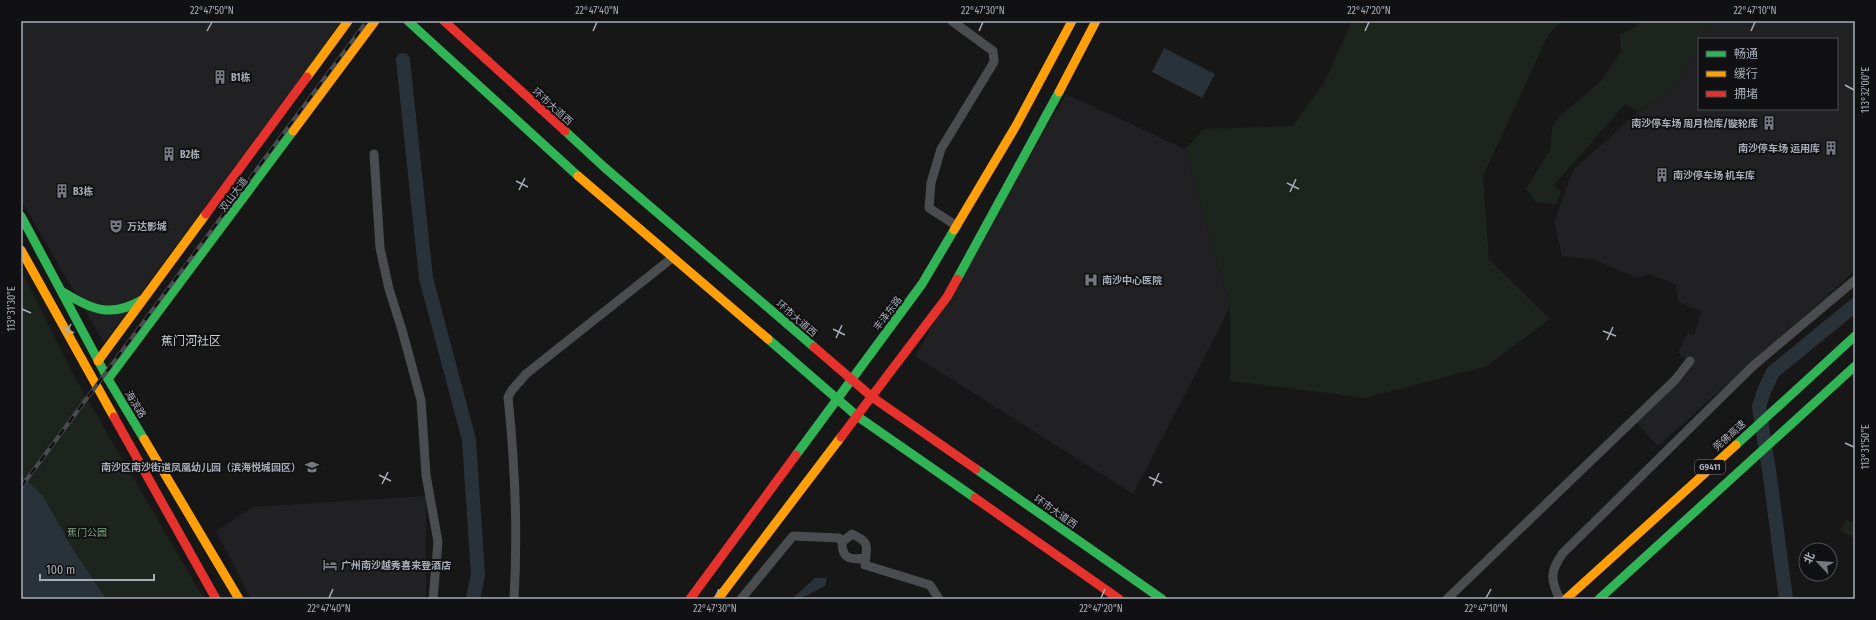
<svg xmlns="http://www.w3.org/2000/svg" width="1876" height="620" font-family="'Fira Sans Condensed','Noto Sans SC',sans-serif">
<rect width="100%" height="100%" fill="#171717"/>
<g fill="#212123">
<polygon points="21,21 341,21 308,68 104,343 21,200"/>
<polygon points="1713,21 1855,21 1855,271 1658,446 1637,423 1683,378 1694,364 1678,353 1688,333 1694,335 1702,311 1678,302 1676,284 1649,274 1637,278 1594,260 1562,256 1554,222 1573,170 1639,111 1672,92 1699,44 1699,109 1837,109 1837,39 1702,39"/>
<polygon points="1066,94 1185,149 1230,308 1133,494 915,356"/>
<polygon points="426,496 426,599 251,599 216,531 253,507"/>
</g>
<g fill="#1d241e">
<polygon points="1352,21 1562,21 1548,35 1483,176 1489,259 1550,319 1487,366 1365,398 1230,381 1230,308 1185,149 1204,129 1293,126 1325,81"/>
<polygon points="1639,21 1713,21 1702,39 1699,39 1699,44 1672,92 1639,111 1625,104 1554,185 1561,192 1556,204 1536,202 1526,189 1550,150 1552,128 1559,117 1600,82 1621,52 1620,34 1636,27"/>
<polygon points="21,270 75,378 204,599 21,599"/>
<polygon points="1846,520 1855,524 1855,538 1840,531"/>
</g>
<g fill="#2a3239">
<polygon points="1164,48 1215,74 1202,98 1152,72"/>
<polygon points="21,475 43,496 71,546 106,599 21,599"/>
<path d="M815,578H827L825,586C814,591 804,599 792,599Z"/>
</g>
<g fill="none" stroke-linecap="round" stroke-linejoin="round">
<g stroke="#2a3239" stroke-width="14">
<polyline points="403,60 426,278 469,440 478,575 473,599"/>
<polyline points="1786,599 1770,477 1759,407 1764,391 1773,372 1855,305"/>
</g>
<g stroke="#4b4c50" stroke-width="9">
<polyline points="952,21 993,51 994,62 941,149 931,183 929,208 957,226"/>
<polyline points="374,154 380,248 389,289 402,330 421,400 426,475 438,542 433,599"/>
<path d="M865,558C850,560 842,559 842,542L852,534C872,543 866,547 865,565L930,585L939,599"/>
<path d="M514,599C518,531 515,464 508,397L512,390L526,374L672,258"/>
<polyline points="741,599 793,536 839,538 842,542"/>
<polyline points="1447,599 1675,380 1690,361"/>
<path d="M1560,599C1550,580 1550,571 1563,553L1753,366L1855,280"/>
</g>
<g stroke="#30b455" stroke-width="9">
<polyline points="408,21 578,176"/>
<polyline points="565,131 604,167 814,347"/>
<polyline points="21,216 108,379 144,439"/>
<polyline points="957,279 1059,92"/>
<path d="M63,292C92,310 111,318 142,300"/>
<polyline points="768,339 857,416 975,498"/>
<polyline points="108,379 293,131"/>
<polyline points="1736,445 1855,336"/>
<polyline points="796,455 922,284 954,230"/>
<polyline points="976,469 1162,599"/>
<polyline points="1599,599 1855,366"/>
</g>
<g stroke="#ff9f0a" stroke-width="9">
<polyline points="307,77 348,21"/>
<polyline points="1059,92 1096,21"/>
<polyline points="293,131 375,21"/>
<polyline points="578,176 768,339"/>
<polyline points="954,230 1017,124 1072,21"/>
<polyline points="21,250 114,417"/>
<polyline points="98,361 206,214"/>
<polyline points="144,439 239,599"/>
<polyline points="718,599 841,437"/>
<polyline points="1566,599 1736,445"/>
</g>
<g stroke="#e5322d" stroke-width="9">
<polyline points="444,21 565,131"/>
<polyline points="206,214 307,77"/>
<polyline points="814,347 872,397 976,469"/>
<polyline points="114,417 216,599"/>
<polyline points="841,437 947,297 957,279"/>
<polyline points="975,498 1119,599"/>
<polyline points="690,599 796,455"/>
</g>
<defs>
<polyline id="rail" points="21,487 367,21"/>
</defs>
<use href="#rail" stroke="#4b4c4f" stroke-width="4"/>
<use href="#rail" stroke="#111113" stroke-width="2.5" stroke-dasharray="8" stroke-linecap="butt"/>
</g>
<path fill="none" stroke="#a8adb8" stroke-width="1.5" d="M207,31L212,22M593,31L597,22M979,31L983,22M1365,31L1369,22M1751,31L1755,22M1845,85L1854,90M516,181L528,187M1287,183L1299,189M519,190L525,178M1290,192L1296,179M22,309L31,313M62,327L74,333M833,329L845,335M1603,331L1616,336M65,336L71,324M836,338L842,325M1607,340L1613,327M1845,443L1854,447M379,475L391,481M1149,477L1162,483M382,484L388,472M1153,486L1159,473M329,598L333,589M715,598L719,589M1101,598L1105,589M1486,598L1491,589"/>
<defs>
<symbol id="building-bare" viewBox="-9 -9 18 18"><path d="M-4-6H4V6H1V3H-1V6H-4ZM-2.5-4.3h1.7v1.8h-1.7ZM.8-4.3h1.7v1.8H.8ZM-2.5-1h1.7V.8h-1.7ZM.8-1h1.7V.8H.8Z" fill="#757880" stroke="#111113" stroke-width="2.5" paint-order="stroke"/></symbol>
<symbol id="theatre-bare" viewBox="-9 -9 18 18"><path d="M-5-5.5Q0-4 5-5.5V0Q5 5 0 6Q-5 5-5 0ZM-3.3-2.5H-1v1.5H-3.3ZM1-2.5H3.3v1.5H1ZM-2.8 1Q0 5.5 2.8 1Z" fill="#757880" stroke="#111113" stroke-width="2.5" paint-order="stroke"/></symbol>
<symbol id="hospital-bare" viewBox="-9 -9 18 18"><path d="M-5-5h3v3.5h4V-5h3V5h-3V1.5h-4V5h-3Z" fill="#757880" stroke="#111113" stroke-width="2.5" paint-order="stroke"/></symbol>
<symbol id="school-bare" viewBox="-9 -9 18 18"><path d="M0-5L7-2L0 1L-7-2ZM-4 1L0 2.5L4 1V4Q0 6-4 4Z" fill="#757880" stroke="#111113" stroke-width="2.5" paint-order="stroke"/></symbol>
<symbol id="hotel-bare" viewBox="-9 -9 18 18"><path d="M-6-4.5h1.5V1H6V5H4.5V3h-9V5H-6ZM-4 0a1.8 1.8 0 1 1 3.6 0ZM.5 0V-2.5h3Q6-2.5 6 0Z" fill="#757880" stroke="#111113" stroke-width="2.5" paint-order="stroke"/></symbol>
</defs>
<g fill-rule="evenodd">
<use href="#building-bare" x="210" y="67" width="20" height="20"/>
<use href="#building-bare" x="1759" y="113" width="20" height="20"/>
<use href="#building-bare" x="1821" y="138" width="20" height="20"/>
<use href="#building-bare" x="159" y="144" width="20" height="20"/>
<use href="#building-bare" x="1652" y="165" width="20" height="20"/>
<use href="#building-bare" x="52" y="181" width="20" height="20"/>
<use href="#theatre-bare" x="106" y="216" width="20" height="20"/>
<use href="#hospital-bare" x="1081" y="270" width="20" height="20"/>
<use href="#school-bare" x="302" y="457" width="20" height="20"/>
<use href="#hotel-bare" x="320" y="555" width="20" height="20"/>
</g>
<g text-anchor="middle" stroke-width="4" stroke-linejoin="round" paint-order="stroke">
<rect fill="#111113" stroke="#7b7e86" stroke-width="1" x="1695" y="460" width="30" height="14" rx="3"/>
<g font-size="9" font-weight="bold" fill="#a8adb8">
<text x="1710" y="470">G9411</text>
</g>
<g font-size="10" font-weight="bold" fill="#a8adb8" stroke="#111113" text-anchor="start">
<text x="231" y="81">B1栋</text>
<text x="1758" y="127" text-anchor="end">南沙停车场 周月检库/镟轮库</text>
<text x="1820" y="152" text-anchor="end">南沙停车场 运用库</text>
<text x="180" y="158">B2栋</text>
<text x="1673" y="179">南沙停车场 机车库</text>
<text x="73" y="195">B3栋</text>
<text x="127" y="230">万达影城</text>
<text x="1102" y="284">南沙中心医院</text>
<text x="301" y="471" text-anchor="end">南沙区南沙街道凤凰幼儿园（滨海悦城园区）</text>
<text x="341" y="569">广州南沙越秀喜来登酒店</text>
</g>
<g font-size="10" fill="#a8adb8" stroke="#111113">
<text transform="translate(553 106) rotate(42)" y="4">环市大道西</text>
<text transform="translate(233 194) rotate(-53)" y="4">双山大道</text>
<text transform="translate(887 313) rotate(-53)" y="4">丰泽东路</text>
<text transform="translate(797 318) rotate(41)" y="4">环市大道西</text>
<text transform="translate(136 404) rotate(59)" y="4">海滨路</text>
<text transform="translate(1729 435) rotate(-42)" y="4">莞佛高速</text>
<text transform="translate(1056 511) rotate(35)" y="4">环市大道西</text>
</g>
<g font-size="10" fill="#7fa381" stroke="#111113">
<text x="87" y="536">蕉门公园</text>
</g>
<g font-size="12" fill="#c9ccd4" stroke="#111113">
<text x="191" y="345">蕉门河社区</text>
</g>
</g>
<rect width="1876" height="620" fill="none" stroke="#111113" stroke-width="44"/>
<rect x="1698" y="38" width="140" height="72" fill="#111113" stroke="#4d4f55"/>
<rect x="1706" y="51" width="20" height="6" fill="#30b455" stroke="#4d4f55"/>
<text x="1734" y="58" font-size="12" fill="#a8adb8">畅通</text>
<rect x="1706" y="71" width="20" height="6" fill="#ff9f0a" stroke="#4d4f55"/>
<text x="1734" y="78" font-size="12" fill="#a8adb8">缓行</text>
<rect x="1706" y="91" width="20" height="6" fill="#e5322d" stroke="#4d4f55"/>
<text x="1734" y="98" font-size="12" fill="#a8adb8">拥堵</text>
<g transform="translate(1818 562) rotate(295)"><circle r="19" fill="#111113" stroke="#4d4f55"/>
<path d="M0-3L7 15L0 10L-7 15Z" fill="#757880"/>
<text y="-6" font-size="11" font-weight="bold" text-anchor="middle" fill="#a8adb8">北</text>
</g>
<path d="M40 574v6h114v-6" fill="none" stroke="#a8adb8" stroke-width="2"/>
<text x="46" y="574" font-size="12" fill="#a8adb8" stroke="#111113" stroke-width="3" paint-order="stroke">100 m</text>
<rect x="22" y="22" width="1832" height="576" fill="none" stroke="#a8adb8" stroke-width="1.5"/>
<g font-size="10" text-anchor="middle" fill="#a8adb8">
<text x="212" y="14">22°47'50"N</text>
<text x="597" y="14">22°47'40"N</text>
<text x="983" y="14">22°47'30"N</text>
<text x="1369" y="14">22°47'20"N</text>
<text x="1755" y="14">22°47'10"N</text>
<text transform="translate(1865 90) rotate(-90)" y="4">113°32'00"E</text>
<text transform="translate(11 309) rotate(-90)" y="4">113°31'30"E</text>
<text transform="translate(1865 447) rotate(-90)" y="4">113°31'50"E</text>
<text x="329" y="612">22°47'40"N</text>
<text x="715" y="612">22°47'30"N</text>
<text x="1101" y="612">22°47'20"N</text>
<text x="1486" y="612">22°47'10"N</text>
</g>
</svg>
